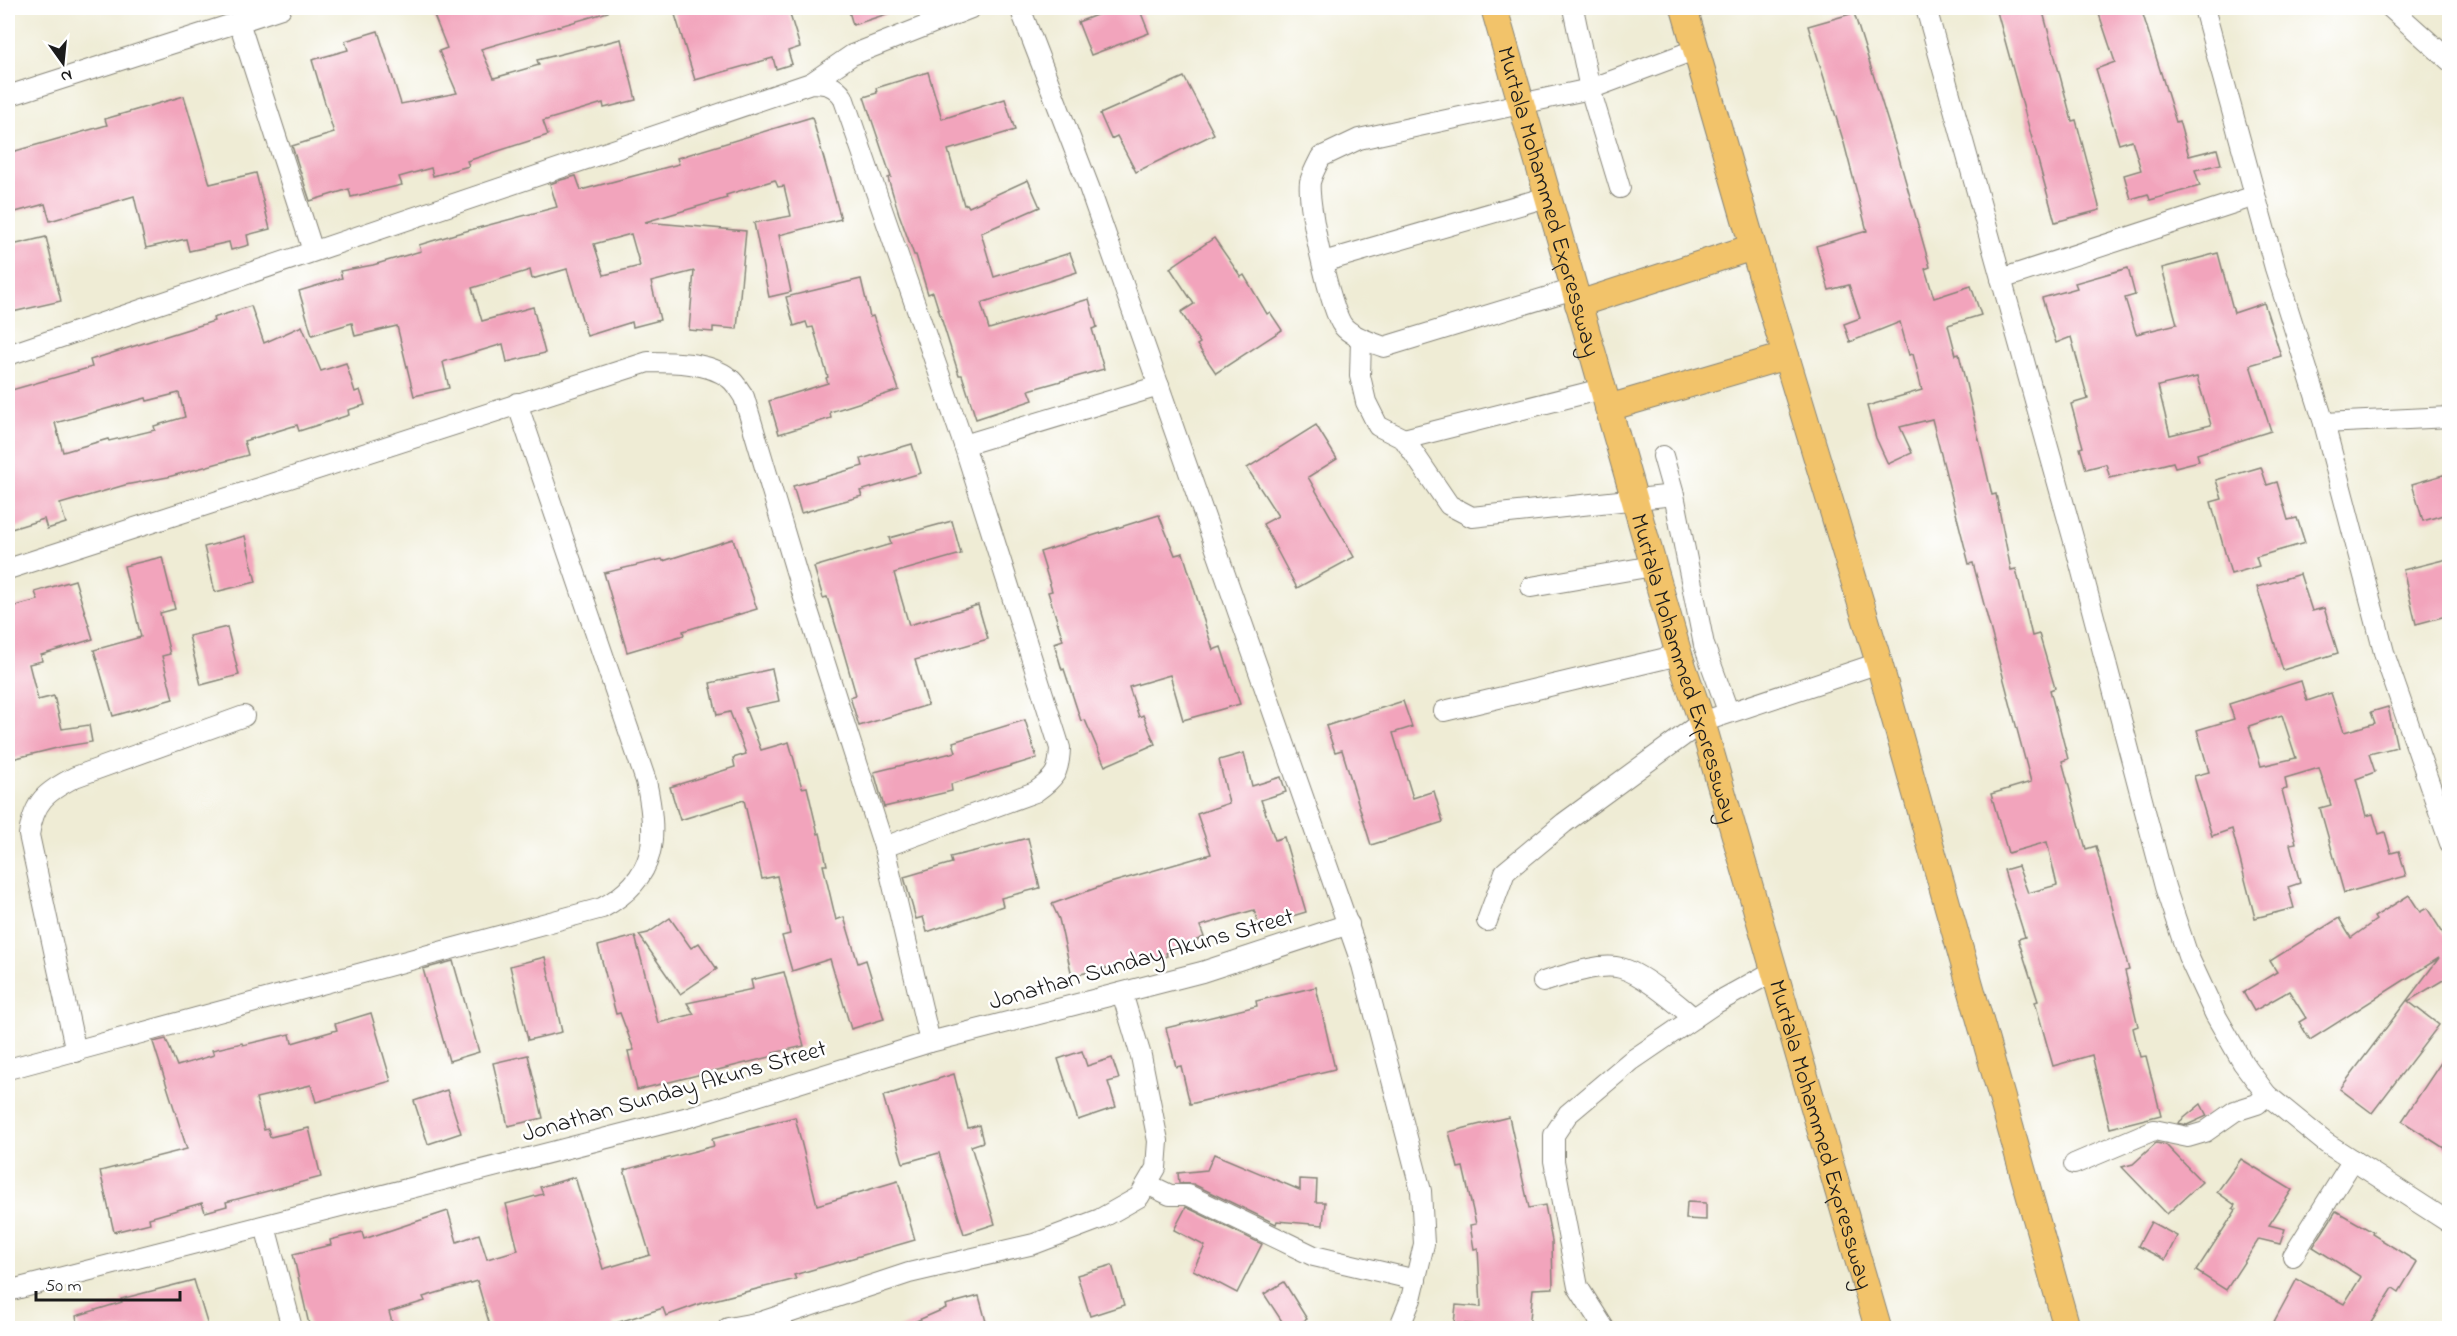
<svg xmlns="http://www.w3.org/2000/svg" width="2457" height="1336" font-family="'Indie Flower',sans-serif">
<rect width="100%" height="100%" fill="#fff"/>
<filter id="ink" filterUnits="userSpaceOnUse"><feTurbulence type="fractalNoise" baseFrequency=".0167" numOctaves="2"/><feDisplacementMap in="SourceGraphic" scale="12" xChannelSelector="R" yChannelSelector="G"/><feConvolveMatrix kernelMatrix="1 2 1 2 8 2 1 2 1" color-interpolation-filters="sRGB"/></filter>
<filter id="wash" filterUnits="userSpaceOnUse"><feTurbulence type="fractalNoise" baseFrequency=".008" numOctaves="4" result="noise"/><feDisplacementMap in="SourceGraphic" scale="24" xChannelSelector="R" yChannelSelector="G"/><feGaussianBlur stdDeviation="1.35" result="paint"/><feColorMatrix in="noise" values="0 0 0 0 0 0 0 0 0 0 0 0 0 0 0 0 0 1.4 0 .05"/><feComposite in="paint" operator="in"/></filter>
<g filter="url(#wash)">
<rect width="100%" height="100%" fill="#efecd5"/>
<g id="blocks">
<g fill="#f2a4bc" fill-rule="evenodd">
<polygon points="446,8 608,8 608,12 481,49 494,78 539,65 537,60 621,39 636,100 604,108 603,103 543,121 548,135 467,161 469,166 433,176 431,168 399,177 402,185 351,197 349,189 310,201 292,146 334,133 312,60 348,50 345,41 378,31 401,104 457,93 439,51 447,48 433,13"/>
<polygon points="673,8 788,8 800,47 788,51 792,64 776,69 773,58 695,80"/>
<polygon points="848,8 896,8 896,11 853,25"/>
<polygon points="1115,8 1139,8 1149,33 1091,55 1078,22"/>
<polygon points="1996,8 2042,8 2072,121 2076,120 2100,210 2055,222"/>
<polygon points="2097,8 2141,8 2176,122 2179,121 2189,156 2217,149 2221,164 2195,170 2200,186 2150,200 2148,194 2131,199 2124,175 2141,170 2132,140 2119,144 2096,69 2115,62"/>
<polygon points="1854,13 1897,151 1930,267 1925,269 1934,298 1971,286 1981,315 1948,325 1956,355 1959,354 1992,495 1996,494 2011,570 2016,569 2032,636 2039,634 2055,688 2050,690 2068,759 2062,761 2086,849 2096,846 2129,970 2125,971 2138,1026 2133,1028 2140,1057 2146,1056 2161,1115 2110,1128 2092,1055 2053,1066 2035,1002 2038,1001 2018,939 2025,937 2004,870 2018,866 2028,893 2057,885 2047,842 2008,853 1991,794 2031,782 1973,563 1969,564 1932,419 1900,427 1912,453 1888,464 1876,438 1867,406 1922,390 1913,354 1909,355 1900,322 1850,342 1844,324 1860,318 1849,285 1829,290 1816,246 1867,231 1844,143 1808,26"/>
<polygon points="928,72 942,119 1005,99 1015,130 948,150 964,205 967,204 969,207 1028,180 1040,207 981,233 994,277 1070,253 1077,272 981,303 989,329 1089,299 1097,327 1092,329 1104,369 1029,390 1033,400 976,419 962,375 959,375 933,292 928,294 916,255 914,255 899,214 888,178 891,177 864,97 877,93 876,88"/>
<polygon points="1184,77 1214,134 1136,172 1117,136 1111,139 1100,114"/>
<polygon points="184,96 210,184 256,173 270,229 247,235 249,245 231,250 229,242 189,251 186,239 146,248 134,196 50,221 45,204 8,214 8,153 107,125 105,119"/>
<path d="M812,117L841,219L779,235L791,292L769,297L754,223L791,216L784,186L778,187L775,180L726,195L727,198L645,222L746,231L737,329L713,327V332L689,330L694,271L651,282L660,320L633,327L632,322L587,336L567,269L532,279L530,270L472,288L482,321L533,307L545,353L507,362L503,344L443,362L449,388L414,396L397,326L355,336L352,323L312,335L299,291L342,278L340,271L373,265L421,251L419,245L455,234L557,207L550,184L561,180L576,176L581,190L679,164L677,158ZM631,234L640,266L604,275L594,244Z"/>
<polygon points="46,237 61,301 8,313 8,246"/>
<polygon points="1214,238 1241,277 1244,275 1267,314 1270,312 1282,330 1216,373 1197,345 1200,343 1181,312 1194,304 1170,268"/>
<path d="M2218,253L2234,313L2264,303L2281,356L2250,365L2271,431L2197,454L2199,461L2175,467L2173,462L2110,478L2106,464L2086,469L2080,448L2083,447L2071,404L2088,399L2071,337L2056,343L2042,298L2077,288L2075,283L2128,268L2135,295L2125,298L2136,334L2177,324L2162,268ZM2197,377L2211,425L2170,435L2158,386Z"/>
<polygon points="861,279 870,317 873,316 899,390 830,412 831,418 779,434 769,401 828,383 826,378 828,377 813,327 808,328 806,322 794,326 786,297"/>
<path d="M251,306L264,343L302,326L321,371L346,363L355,392L360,390L365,405L348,410L349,415L299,431L297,425L244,441L248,455L168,477L125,485L60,504L66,523L47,529L44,519L8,530V391L92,367L90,360L214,321L213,318ZM179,393L185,417L154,426L155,430L109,441L108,439L63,452L55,423L146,398L147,401Z"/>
<polygon points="1316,425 1337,459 1308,477 1354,557 1297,588 1263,524 1278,516 1247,468"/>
<polygon points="912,444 921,473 860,491 862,496 801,513 793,486 863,466 861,459"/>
<polygon points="2261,467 2267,485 2277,482 2288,520 2297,518 2305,543 2256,557 2259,566 2231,574 2211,502 2222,499 2216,480"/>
<polygon points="2450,473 2450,513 2423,521 2412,484"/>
<polygon points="1159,515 1175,555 1183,553 1213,650 1221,647 1240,704 1183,720 1170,675 1129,687 1139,717 1143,715 1155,744 1105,766 1085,720 1081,721 1064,669 1062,670 1054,643 1063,640 1048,592 1052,591 1040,552"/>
<polygon points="952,521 961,554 894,573 909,625 978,605 988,639 915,660 928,705 859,726 850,697 856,695 843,650 827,597 823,598 814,567 891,544 889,538"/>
<polygon points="245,536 256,582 215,592 204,547"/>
<polygon points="733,539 757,609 683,631 684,635 627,652 604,573 662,559 663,561"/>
<polygon points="162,557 175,609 160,613 170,654 162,656 173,699 113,716 94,650 141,637 124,566"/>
<polygon points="2447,559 2450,571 2450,615 2416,624 2403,570"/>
<polygon points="2300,574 2312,611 2324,608 2338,653 2283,670 2257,587"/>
<polygon points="75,580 93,639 41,655 42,661 29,664 38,700 54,696 62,729 89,725 92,742 61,747 8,760 8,608 38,600 35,592"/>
<polygon points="227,627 239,675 201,685 189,636"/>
<polygon points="772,669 779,701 745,708 761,750 789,742 802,788 807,787 818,834 820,833 827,865 823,865 836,920 844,917 858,963 866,960 884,1019 851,1029 830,959 792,971 782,936 790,934 777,876 762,879 744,800 680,820 670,787 735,767 733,758 746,754 730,712 717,715 710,683"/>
<path d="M2301,681L2307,701L2331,693L2344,732L2375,723L2371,712L2388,707L2397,747L2369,754L2375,772L2356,779L2366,816L2373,814L2379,834L2385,832L2391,853L2399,851L2406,876L2344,893L2320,808L2331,805L2319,768L2285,778L2287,789L2282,790L2296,843L2290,844L2300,883L2288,887L2294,908L2255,918L2232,829L2212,836L2194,776L2209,772L2197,730L2234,719L2229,704ZM2282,715L2296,758L2261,766L2249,726Z"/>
<polygon points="1403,701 1412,727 1393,733 1413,798 1434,791 1443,822 1371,845 1342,750 1335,752 1326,726"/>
<polygon points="1025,720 1037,758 951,784 952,791 884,807 874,772 956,752 953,742"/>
<polygon points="1244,753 1252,786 1281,777 1286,792 1261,800 1275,840 1284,837 1306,912 1259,926 1254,910 1200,926 1204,937 1166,953 1167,956 1130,968 1128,963 1072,976 1059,919 1052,904 1110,883 1211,854 1197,814 1229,803 1219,760"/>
<polygon points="1028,838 1040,888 1001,898 1003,906 927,932 923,917 916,919 904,877 952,863 950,857"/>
<polygon points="2409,895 2420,912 2427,908 2450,944 2450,976 2408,1001 2439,1025 2372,1113 2340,1089 2439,958 2310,1040 2299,1022 2306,1018 2289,991 2254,1011 2243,992 2277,972 2270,961 2339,918 2351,938 2376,920 2374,917"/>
<polygon points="670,918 691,948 699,943 717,969 680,994 639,935 648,933"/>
<polygon points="635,936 658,1023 694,1014 687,1003 753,989 751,980 784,972 804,1046 773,1053 774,1056 637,1090 628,1051 634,1050 620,1013 616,1014 598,946"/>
<polygon points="545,957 562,1032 528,1040 510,966"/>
<polygon points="453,961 479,1052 449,1061 423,969"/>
<polygon points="1316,987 1335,1069 1190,1104 1181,1066 1176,1067 1166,1028 1257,1006 1256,1001"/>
<polygon points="371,1013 391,1081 316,1102 311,1085 256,1098 264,1130 268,1129 270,1137 309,1128 321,1177 226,1202 227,1206 205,1212 202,1203 149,1218 150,1223 114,1232 100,1171 187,1149 153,1042 166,1039 177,1066 214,1055 212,1050 242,1043 243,1045 290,1034 292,1043 337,1030 335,1024"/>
<polygon points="2450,1049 2450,1152 2402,1121"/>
<polygon points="1082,1051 1087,1066 1112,1058 1119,1079 1108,1082 1116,1107 1078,1120 1058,1059"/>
<polygon points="528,1055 543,1118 508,1126 493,1063"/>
<polygon points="954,1074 968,1128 979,1125 983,1142 971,1146 995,1224 964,1234 939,1153 903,1163 883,1096"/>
<polygon points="447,1090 461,1133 428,1144 414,1101"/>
<polygon points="2201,1104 2207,1116 2187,1125 2178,1123"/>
<polygon points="795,1117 817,1205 898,1181 915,1240 794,1275 796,1279 702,1303 666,1316 663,1308 613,1324 614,1329 491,1329 477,1281 423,1297 425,1301 389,1312 394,1329 310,1329 293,1254 331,1245 330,1240 362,1232 364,1239 448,1211 457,1242 479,1234 487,1259 518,1250 506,1204 543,1194 540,1187 575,1177 603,1269 650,1255 624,1170 714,1146 712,1139"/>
<polygon points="1509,1117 1529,1208 1545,1205 1552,1241 1553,1288 1533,1289 1529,1329 1454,1323 1456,1305 1481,1307 1478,1248 1474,1249 1470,1225 1476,1224 1463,1167 1458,1168 1449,1132"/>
<polygon points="2156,1143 2166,1145 2202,1182 2167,1214 2122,1167 2133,1164"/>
<polygon points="1214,1154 1300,1190 1300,1179 1317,1180 1316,1202 1325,1202 1323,1225 1277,1221 1276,1224 1193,1184 1179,1183 1178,1173 1207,1170"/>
<polygon points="2241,1159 2292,1190 2269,1225 2285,1229 2280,1244 2259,1239 2226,1290 2196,1271 2236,1210 2233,1208 2235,1205 2217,1192"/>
<polygon points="1687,1202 1706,1203 1706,1220 1686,1219"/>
<polygon points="1186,1207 1262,1244 1237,1293 1193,1270 1205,1246 1174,1230"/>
<polygon points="2336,1211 2373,1232 2372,1234 2417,1262 2399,1292 2393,1288 2367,1329 2270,1329 2297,1279 2344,1304 2361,1277 2313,1247"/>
<polygon points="2151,1222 2177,1236 2165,1260 2138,1246"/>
<polygon points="1112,1265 1124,1305 1090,1316 1077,1275"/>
<polygon points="194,1280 208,1326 199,1329 79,1329 76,1316 122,1302 121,1299"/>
<polygon points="1284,1282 1307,1319 1291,1329 1287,1329 1264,1294"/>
<polygon points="979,1296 988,1329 898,1329 946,1308 945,1305"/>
</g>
</g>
</g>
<g filter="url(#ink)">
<use href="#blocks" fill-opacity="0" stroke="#868478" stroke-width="1.5"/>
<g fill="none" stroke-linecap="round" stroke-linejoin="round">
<defs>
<g id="minor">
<polyline points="1020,8 1089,187 1362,965 1421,1191 1424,1244 1411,1299 1399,1328"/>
<polyline points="1573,8 1590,89 1620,188"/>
<polyline points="1926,8 2074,541 2165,887 2188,956 2215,1014 2243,1063 2267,1095 2326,1143 2450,1223"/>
<polyline points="2204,8 2275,268 2324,423 2385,656 2450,843"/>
<polyline points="2391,8 2450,61"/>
<polyline points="239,22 281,8"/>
<polyline points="811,83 852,55 971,8"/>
<polyline points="8,96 239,22 313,251"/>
<polyline points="1323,262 1547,197"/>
<polyline points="2001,279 2255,196"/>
<path d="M1574,289L1384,347C1371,342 1352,337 1343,326C1330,310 1307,203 1310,182C1312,174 1317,165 1321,157L1359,139L1590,89L1697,49"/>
<polyline points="1361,339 1360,376 1366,402 1378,426 1404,439 1449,505 1472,517 1674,495"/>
<path d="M8,355L811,83C825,83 835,85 843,97L964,445L1060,748C1059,773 1055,778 1035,792L884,847L930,1042"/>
<polyline points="2324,423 2450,417"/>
<polyline points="1404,439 1602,389"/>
<polyline points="964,445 1159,386"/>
<polyline points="1663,456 1674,495 1704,645 1728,711"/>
<path d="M8,569L648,362C673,362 709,362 729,378C735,382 740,391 744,397L804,598L884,847"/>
<polyline points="1531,587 1653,566"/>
<polyline points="1444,711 1679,655"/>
<polyline points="1487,921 1505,872 1564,823 1702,722 1879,663"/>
<path d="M1543,982C1564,976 1599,962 1621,968C1643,974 1676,1003 1694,1018"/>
<path d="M76,1052L29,835C34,801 46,792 75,777L244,716"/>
<path d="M8,1069L602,908C658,878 658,837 646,781L517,403"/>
<polyline points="2074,1164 2154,1130 2188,1137 2205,1132 2235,1111 2257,1104 2267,1095"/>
<polyline points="1147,1184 1170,1195 1188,1195 1314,1256 1416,1280"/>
<polyline points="265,1226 292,1328"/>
<polyline points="2293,1256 2353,1160"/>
<polyline points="8,1291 689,1117 930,1042 1202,972 1349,924"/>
<polyline points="728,1328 761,1322 909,1273 1034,1244 1100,1219 1139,1197 1156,1168 1158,1141 1141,1056 1122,993"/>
<polyline points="1604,1328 1578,1287 1554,1161 1554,1135 1568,1114 1631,1061 1716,1003 1774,971"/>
</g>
<g id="major">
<path id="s1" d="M1494,8L1679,655L1702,722L1878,1328"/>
<polyline points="1684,8 1753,247 1879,663 2067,1328"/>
<polyline points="1578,304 1753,247"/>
<polyline points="1608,408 1786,356"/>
</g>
</defs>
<use href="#minor" stroke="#868478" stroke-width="22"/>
<use href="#major" stroke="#868478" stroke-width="28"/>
<use href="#minor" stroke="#fff" stroke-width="20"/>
<use href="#major" stroke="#f2c36a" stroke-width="26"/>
</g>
</g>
<g text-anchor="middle" stroke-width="5" stroke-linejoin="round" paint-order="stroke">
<g font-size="24" fill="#1c1c1c" stroke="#fff">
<text dy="8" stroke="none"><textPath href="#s1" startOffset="201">Murtala Mohammed Expressway</textPath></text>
<text dy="8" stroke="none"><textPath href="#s1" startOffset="687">Murtala Mohammed Expressway</textPath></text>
<text transform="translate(1141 958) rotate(-16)" y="8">Jonathan Sunday Akuns Street</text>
<text transform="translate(674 1090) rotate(-16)" y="8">Jonathan Sunday Akuns Street</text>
<text dy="8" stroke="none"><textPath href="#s1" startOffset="1173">Murtala Mohammed Expressway</textPath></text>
</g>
</g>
<rect width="2457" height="1336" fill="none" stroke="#fff" stroke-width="30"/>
<g transform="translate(63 63) rotate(165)" stroke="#ffffff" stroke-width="4.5" paint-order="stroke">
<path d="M0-4.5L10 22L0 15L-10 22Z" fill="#1c1c1c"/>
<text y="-9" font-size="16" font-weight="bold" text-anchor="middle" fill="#1c1c1c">N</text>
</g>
<path d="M36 1291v9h144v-9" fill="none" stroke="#1c1c1c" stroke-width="3"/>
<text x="45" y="1291" font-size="18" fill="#1c1c1c" stroke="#ffffff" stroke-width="4.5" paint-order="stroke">50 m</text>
</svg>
